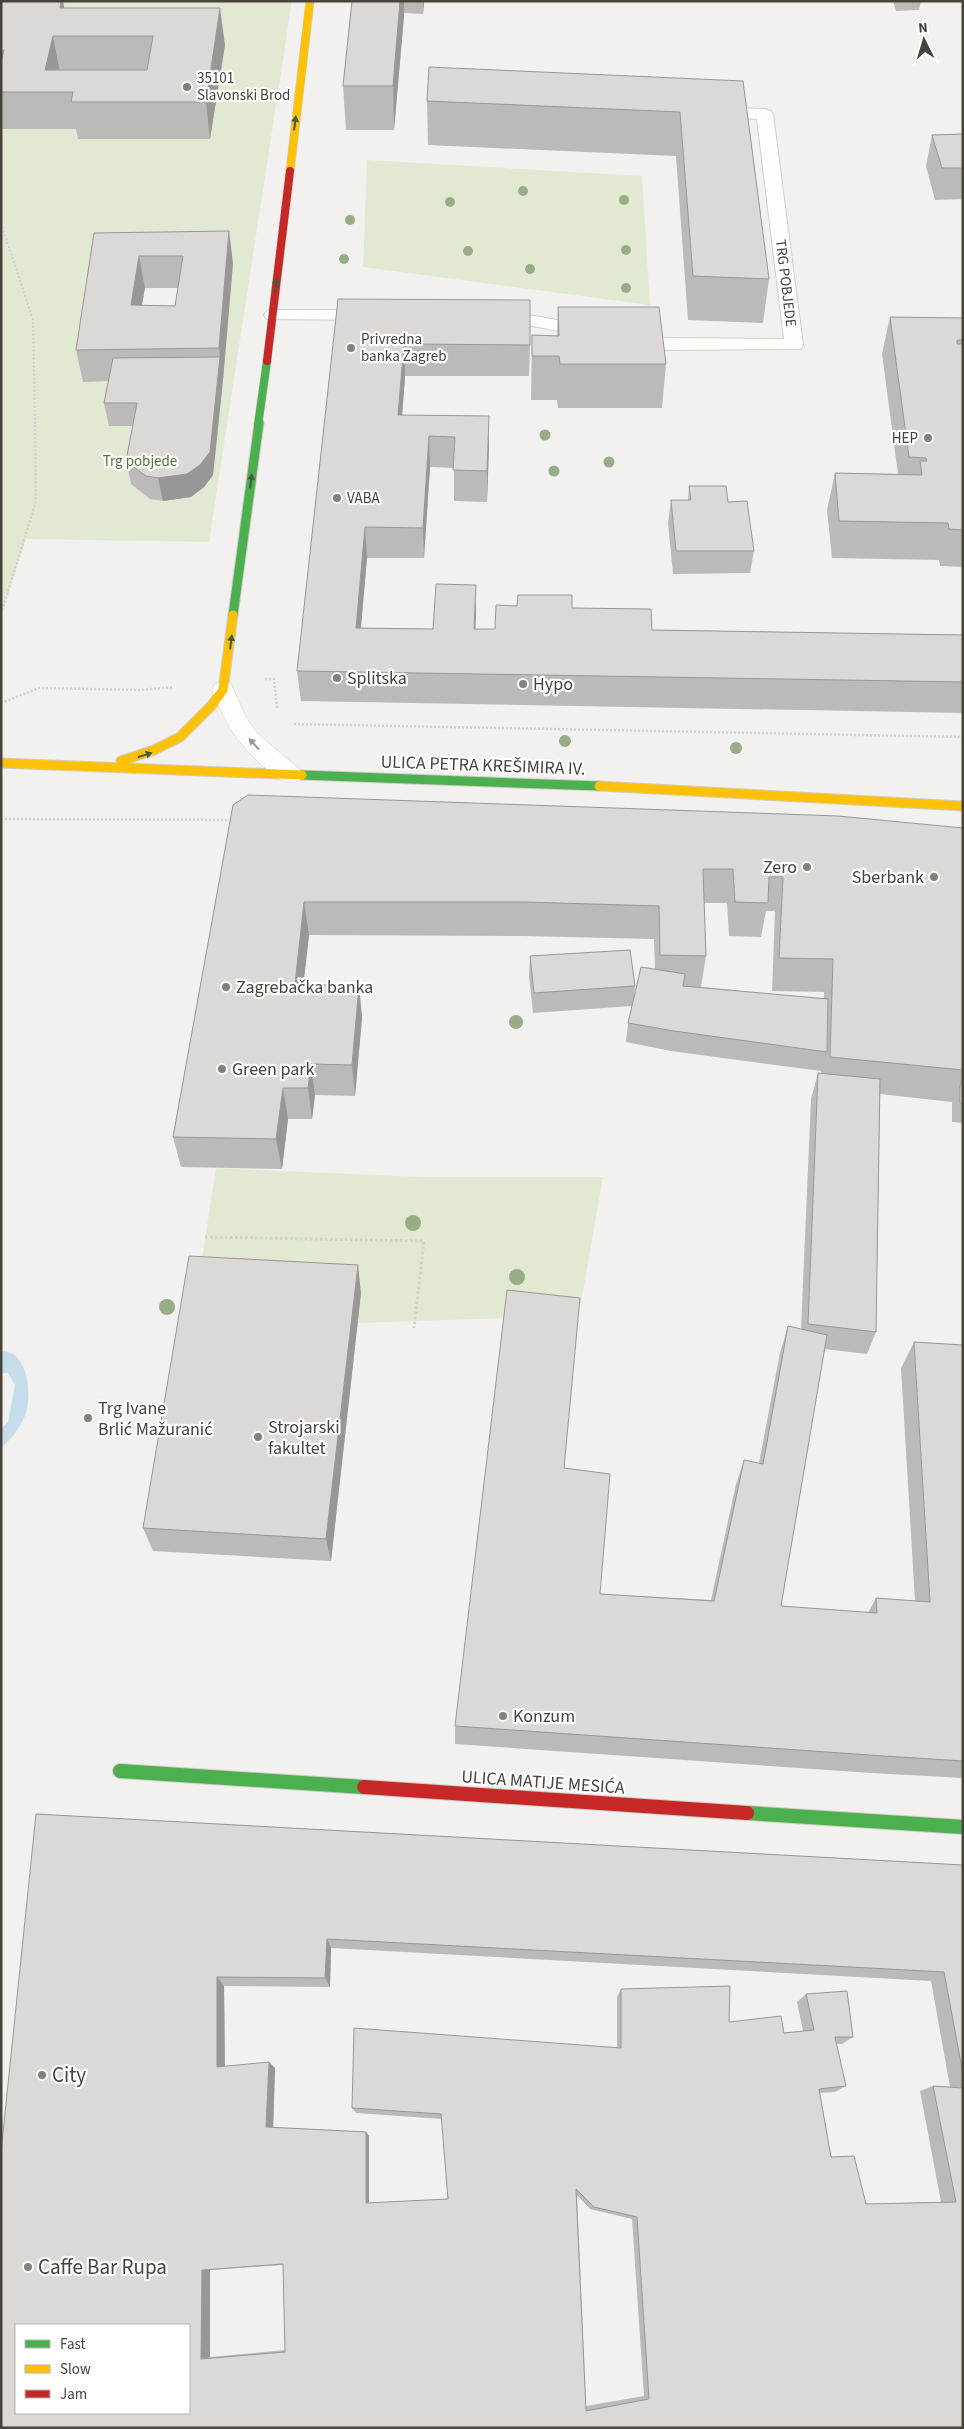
<svg xmlns="http://www.w3.org/2000/svg" width="964" height="2429" font-family="'Source Sans 3',sans-serif">
<rect width="100%" height="100%" fill="#f3f1ef"/>
<g fill="#e1e9d2" fill-rule="evenodd">
<path d="M1,1H292L209,542L26,539L1,614V87L2,129H80L78,139H210ZM233,263L223,379L83,381L100,264Z"/>
<polygon points="367,160 642,176 650,305 363,267"/>
<polygon points="216,1168 421,1177 603,1177 577,1325 506,1318 358,1323 361,1293 198,1284"/>
</g>
<path fill="#c5ddeb" d="M1,1351C28,1350 32,1394 26,1413C21,1427 12,1438 1,1448V1429L8,1422L15,1385L8,1373H1Z"/>
<g fill="none" stroke-linecap="round" stroke-linejoin="round">
<defs>
<g id="lane">
<polygon points="711,107 765,109 771,111 773,114 803,345 801,349 658,350 507,321 488,320 485,316 488,312 507,311 658,338 784,339 757,119 705,115 703,112 705,109"/>
<polygon points="273,310 372,310 378,311 381,315 378,319 372,320 267,319 264,315 267,311"/>
</g>
<path id="street" d="M223,682L231,684L246,717L257,733L299,769L303,775L299,781C286,785 279,779 269,771C241,749 224,723 212,690L215,684Z"/>
<polyline id="fast-far2" points="258,425 267,361"/>
<g id="fast-far1">
<polyline points="233,615 259,423"/>
<polyline points="302,775 599,786"/>
</g>
<g id="fast">
<polyline points="120,1771 364,1787"/>
<polyline points="747,1813 963,1827"/>
</g>
<polyline id="slow-far1" points="290,171 310,1"/>
<g id="slow">
<polyline points="121,761 154,750 180,737 212,705 223,690 233,615"/>
<polyline points="1,763 302,775"/>
<polyline points="599,786 963,806"/>
</g>
<polyline id="jam-far1" points="267,361 290,171"/>
<polyline id="jam" points="364,1787 747,1813"/>
</defs>
<use href="#lane" stroke="#d1cfcc" stroke-width="2"/>
<use href="#street" stroke="#d1cfcc" stroke-width="1"/>
<use href="#fast-far2" stroke="#d1cdc6" stroke-width="9"/>
<use href="#fast-far1" stroke="#d1cdc6" stroke-width="11"/>
<use href="#fast" stroke="#d1cdc6" stroke-width="16"/>
<use href="#slow-far1" stroke="#d1cdc6" stroke-width="9"/>
<use href="#slow" stroke="#d1cdc6" stroke-width="11"/>
<use href="#jam-far1" stroke="#d1cdc6" stroke-width="9"/>
<use href="#jam" stroke="#d1cdc6" stroke-width="16"/>
<polyline stroke="#d2d1cd" stroke-width="2" stroke-dasharray="2 2" stroke-linecap="butt" points="1,223 33,320 35,425"/>
<g stroke="#d2d1cd" stroke-width="2.5" stroke-dasharray="2 2" stroke-linecap="butt">
<polyline points="1,614 36,501 35,423"/>
<polyline points="265,679 274,679 277,709"/>
<polyline points="1,703 39,688 140,690 174,687"/>
<polyline points="294,724 963,737"/>
<polyline points="1,819 233,820"/>
</g>
<polyline stroke="#d2d1cd" stroke-width="3" stroke-dasharray="2.5 2.5" stroke-linecap="butt" points="205,1237 424,1241 414,1328"/>
<use href="#lane" fill="#fdfdfd" fill-rule="evenodd"/>
<use href="#street" fill="#fdfdfd" fill-rule="evenodd"/>
<use href="#fast-far2" stroke="#4caf50" stroke-width="8"/>
<use href="#fast-far1" stroke="#4caf50" stroke-width="9"/>
<use href="#fast" stroke="#4caf50" stroke-width="14"/>
<use href="#slow-far1" stroke="#ffc107" stroke-width="8"/>
<use href="#slow" stroke="#ffc107" stroke-width="9"/>
<use href="#jam-far1" stroke="#c62828" stroke-width="8"/>
<use href="#jam" stroke="#c62828" stroke-width="14"/>
</g>
<g fill="#99ac88">
<circle cx="523" cy="191" r="5"/>
<circle cx="624" cy="200" r="5"/>
<circle cx="450" cy="202" r="5"/>
<circle cx="350" cy="220" r="5"/>
<circle cx="626" cy="250" r="5"/>
<circle cx="468" cy="251" r="5"/>
<circle cx="344" cy="259" r="5"/>
<circle cx="530" cy="269" r="5"/>
<circle cx="626" cy="288" r="5"/>
<circle cx="545" cy="435" r="5.5"/>
<circle cx="609" cy="462" r="5.5"/>
<circle cx="554" cy="471" r="5.5"/>
<circle cx="565" cy="741" r="6"/>
<circle cx="736" cy="748" r="6"/>
<circle cx="516" cy="1022" r="7"/>
<circle cx="413" cy="1223" r="8"/>
<circle cx="517" cy="1277" r="8"/>
<circle cx="167" cy="1307" r="8"/>
</g>
<g fill="#bcbab8" fill-rule="evenodd">
<polygon points="1,1 63,1 64,8 225,45 210,139 78,139 76,129 1,129"/>
<polygon points="352,1 424,1 423,14 404,13 394,130 346,130 343,86"/>
<polygon points="893,1 921,1 919,10 896,11"/>
<polygon points="743,81 769,279 763,323 688,320 676,156 428,145 427,101"/>
<polygon points="963,134 963,199 935,200 926,166 932,135"/>
<path d="M94,233L233,263L223,380L213,475L204,487L191,497L163,501L150,499L131,484L126,461L133,426H109L104,403L109,381L83,382L76,350ZM145,288H178L175,306L142,305Z"/>
<polygon points="338,299 530,345 529,376 405,376 402,415 489,447 487,502 454,501 454,468 430,467 424,558 367,558 361,628 433,629 476,615 475,629 495,629 572,608 652,630 963,635 963,713 301,701 297,671"/>
<polygon points="558,307 666,364 662,408 558,408 557,400 531,400 532,335 557,336"/>
<polygon points="890,317 963,318 963,567 940,566 939,560 832,558 827,510 835,473 898,474 882,354"/>
<polygon points="689,486 728,502 754,551 750,573 673,574 668,523 671,500 688,500"/>
<path d="M233,805L963,828V1123L952,1122V1102L880,1094L876,1332L867,1354L824,1349L781,1606L868,1613L876,1598L915,1601L901,1368L914,1342L963,1345V1778L871,1773L455,1744V1726L564,1468L600,1594L711,1600L736,1484L744,1460L759,1463L780,1353L788,1326L801,1329L811,1099L818,1073H821V1071L671,1051L626,1042L628,1023L632,1006L533,1013L529,976L530,956L635,986L634,999L655,969L654,939L523,936L309,935L303,984L359,986L362,1018L355,1096L315,1095L312,1119H288L282,1169L181,1167L173,1137ZM704,903H727L729,936L761,937L766,911H775L772,991L824,992V999L701,987L706,956Z"/>
<polygon points="361,1293 331,1561 153,1551 143,1528"/>
<path d="M36,1814L963,1865V2428H1ZM331,1948L931,1981L950,2087L933,2086L920,2091L941,2202L866,2204L831,2157L820,2093L835,2092L846,2086L836,2044H842L853,2037L806,1994L797,2002L803,2031L784,2033L729,2022L621,1989L617,1997V2047L352,2108L356,2113L442,2119L448,2199L369,2203V2136L366,2132L273,2127L275,2068L225,2066L224,1986L330,1987ZM577,2195L590,2209L632,2219L644,2396L586,2406ZM283,2265L285,2350L210,2357V2270Z"/>
</g>
<g fill="#999796">
<polygon points="61,1 63,1 69,35 60,8"/>
<polygon points="400,1 404,1 404,17 394,130 393,86"/>
<polygon points="423,1 424,1 423,14"/>
<polygon points="220,8 225,45 210,139 206,102"/>
<polygon points="53,36 60,73 45,70"/>
<polygon points="229,231 233,263 223,380 213,475 204,487 191,497 163,501 158,478 220,357 219,348"/>
<polygon points="139,256 145,288 136,337 131,305"/>
<polygon points="404,344 405,376 400,446 398,415"/>
<polygon points="489,416 489,447 487,502 487,471"/>
<polygon points="429,436 430,467 424,558 423,528"/>
<polygon points="365,527 367,558 358,658 356,628"/>
<polygon points="476,585 476,615 474,659 474,629"/>
<polygon points="304,902 309,935 300,1016 295,984"/>
<polygon points="359,986 362,1018 355,1096 352,1065"/>
<polygon points="311,1064 315,1095 312,1119 308,1088"/>
<polygon points="283,1088 288,1119 282,1169 276,1139"/>
<polygon points="358,1265 361,1293 331,1561 326,1539"/>
<polygon points="327,1939 331,1948 330,1987 325,1978"/>
<polygon points="217,1977 224,1986 225,2073 217,2067"/>
<polygon points="269,2062 275,2068 273,2131 266,2127"/>
<polygon points="366,2132 369,2136 369,2206 366,2203"/>
<polygon points="202,2270 210,2270 210,2357 201,2359"/>
</g>
<g fill="#dbd8d6" stroke="#999796" fill-rule="evenodd">
<path d="M1,1H61L60,8H220L206,102H71L73,92H1V62L4,50H1ZM53,36H153L147,70H45Z"/>
<polygon points="352,1 400,1 393,86 343,86"/>
<polygon points="429,67 743,81 769,279 693,276 680,112 427,101"/>
<polygon points="963,134 963,168 942,168 932,135"/>
<path d="M229,231L219,348L76,350L94,233ZM139,256H183L175,306L131,305Z"/>
<polygon points="338,299 530,300 530,345 404,344 398,415 489,416 487,471 453,470 455,437 429,436 423,528 365,527 356,628 433,629 436,584 476,585 474,629 495,629 496,605 517,606 518,595 572,595 572,608 651,609 652,630 963,635 963,682 297,671"/>
<polygon points="558,307 659,307 666,364 560,364 559,356 532,356 532,335 559,336"/>
<polygon points="890,317 963,318 963,340 957,340 957,344 963,344 963,530 949,529 948,523 839,521 835,473 922,475 920,461 927,461 926,458 909,457"/>
<polygon points="220,357 210,452 200,465 187,474 158,478 146,476 126,461 137,403 104,403 113,358"/>
<polygon points="689,486 726,486 728,502 747,501 754,551 676,551 671,500 691,500"/>
<polygon points="248,795 838,816 963,828 963,1070 830,1057 833,959 779,958 783,877 769,877 768,903 735,902 733,869 703,869 706,956 660,955 659,906 524,902 304,902 295,984 359,986 352,1065 311,1064 308,1088 283,1088 276,1139 173,1137 233,805"/>
<polygon points="630,950 635,986 534,993 530,956"/>
<polygon points="641,967 685,974 683,986 828,999 827,1052 674,1031 628,1023"/>
<polygon points="818,1073 880,1079 876,1332 808,1324"/>
<polygon points="963,1078 963,1104 960,1103 960,1086"/>
<polygon points="189,1256 358,1265 326,1539 143,1528"/>
<polygon points="507,1290 580,1298 564,1468 610,1474 600,1594 714,1601 744,1460 763,1464 788,1326 827,1335 781,1606 877,1613 876,1598 930,1602 914,1342 963,1345 963,1761 884,1756 455,1726"/>
<path d="M36,1814L963,1865V2074L944,1972L327,1939L325,1978L217,1977V2067L269,2062L266,2127L366,2132V2203L448,2199L441,2114L352,2108L354,2028L621,2048V1989L730,1986L729,2022L781,2016L784,2033L814,2030L806,1994L847,1991L853,2037H835L846,2086L819,2089L831,2157L854,2156L866,2204L956,2202L933,2086L963,2088V2428H1V2152ZM576,2189L594,2207L637,2217L649,2399L586,2411ZM283,2264L285,2352L201,2359L202,2270ZM16,2325H189V2413H16Z"/>
</g>
<defs><path id="oneway-solid" d="M-6-.8H1V-3.2L6.5 0L1 3.2V.8H-6Z" transform="scale(1.25)"/></defs>
<g fill="#49593f">
<use href="#oneway-solid" transform="translate(295 123) rotate(-83)"/>
<use href="#oneway-solid" transform="translate(276 285) rotate(-83)"/>
<use href="#oneway-solid" transform="translate(251 481) rotate(-83)"/>
<use href="#oneway-solid" transform="translate(231 642) rotate(-83)"/>
<use href="#oneway-solid" transform="translate(145 755) rotate(-18)"/>
</g>
<use fill="#999792" href="#oneway-solid" transform="translate(254 744) rotate(-132)"/>
<g fill="#84807a" stroke="#fff" stroke-width="2">
<circle cx="187" cy="87" r="5"/>
<circle cx="351" cy="348" r="5"/>
<circle cx="928" cy="438" r="5"/>
<circle cx="337" cy="498" r="5"/>
<circle cx="337" cy="678" r="5"/>
<circle cx="523" cy="684" r="5"/>
<circle cx="807" cy="867" r="5"/>
<circle cx="934" cy="877" r="5"/>
<circle cx="226" cy="987" r="5"/>
<circle cx="222" cy="1069" r="5"/>
<circle cx="88" cy="1418" r="5"/>
<circle cx="258" cy="1437" r="5"/>
<circle cx="503" cy="1716" r="5"/>
<circle cx="42" cy="2075" r="5"/>
<circle cx="28" cy="2267" r="5"/>
</g>
<g text-anchor="middle" stroke-width="4.5" stroke-linejoin="round" paint-order="stroke">
<g font-size="15" fill="#48433b" stroke="#fff" text-anchor="start">
<text x="197" y="83">35101<tspan x="197" dy="17">Slavonski Brod</tspan></text>
<text x="361" y="344">Privredna<tspan x="361" dy="17">banka Zagreb</tspan></text>
<text x="918" y="443" text-anchor="end">HEP</text>
<text x="347" y="503">VABA</text>
</g>
<g font-size="15" fill="#48433b" stroke="#fff">
<text transform="translate(786 283) rotate(83)" y="5">TRG POBJEDE</text>
</g>
<g font-size="15" fill="#4f7434" stroke="#fff">
<text x="140" y="466">Trg pobjede</text>
</g>
<g font-size="18" fill="#48433b" stroke="#fff" text-anchor="start">
<text x="347" y="684">Splitska</text>
<text x="533" y="690">Hypo</text>
<text x="797" y="873" text-anchor="end">Zero</text>
<text x="924" y="883" text-anchor="end">Sberbank</text>
<text x="236" y="993">Zagrebačka banka</text>
<text x="232" y="1075">Green park</text>
<text x="98" y="1414">Trg Ivane<tspan x="98" dy="21">Brlić Mažuranić</tspan></text>
<text x="268" y="1433">Strojarski<tspan x="268" dy="21">fakultet</tspan></text>
<text x="513" y="1722">Konzum</text>
</g>
<g font-size="18" fill="#48433b" stroke="#fff">
<text transform="translate(483 765) rotate(2)" y="6">ULICA PETRA KREŠIMIRA IV.</text>
<text transform="translate(543 1782) rotate(4)" y="6">ULICA MATIJE MESIĆA</text>
</g>
<g font-size="21" fill="#48433b" stroke="#fff" text-anchor="start">
<text x="52" y="2082">City</text>
<text x="38" y="2274">Caffe Bar Rupa</text>
</g>
</g>
<rect width="964" height="2429" fill="none" stroke="#48433b" stroke-width="5"/>
<rect x="15" y="2324" width="175" height="90" fill="#ffffff" stroke="#b6b4b1"/>
<rect x="25" y="2340" width="25" height="8" fill="#4caf50" stroke="#b6b4b1"/>
<text x="60" y="2349" font-size="15" fill="#48433b">Fast</text>
<rect x="25" y="2365" width="25" height="8" fill="#ffc107" stroke="#b6b4b1"/>
<text x="60" y="2374" font-size="15" fill="#48433b">Slow</text>
<rect x="25" y="2390" width="25" height="8" fill="#c62828" stroke="#b6b4b1"/>
<text x="60" y="2399" font-size="15" fill="#48433b">Jam</text>
<g transform="translate(924 40) rotate(355)" stroke="#ffffff" stroke-width="4" paint-order="stroke">
<path d="M0-4L9 19L0 12L-9 19Z" fill="#48433b"/>
<text y="-8" font-size="14" font-weight="bold" text-anchor="middle" fill="#48433b">N</text>
</g>
</svg>
